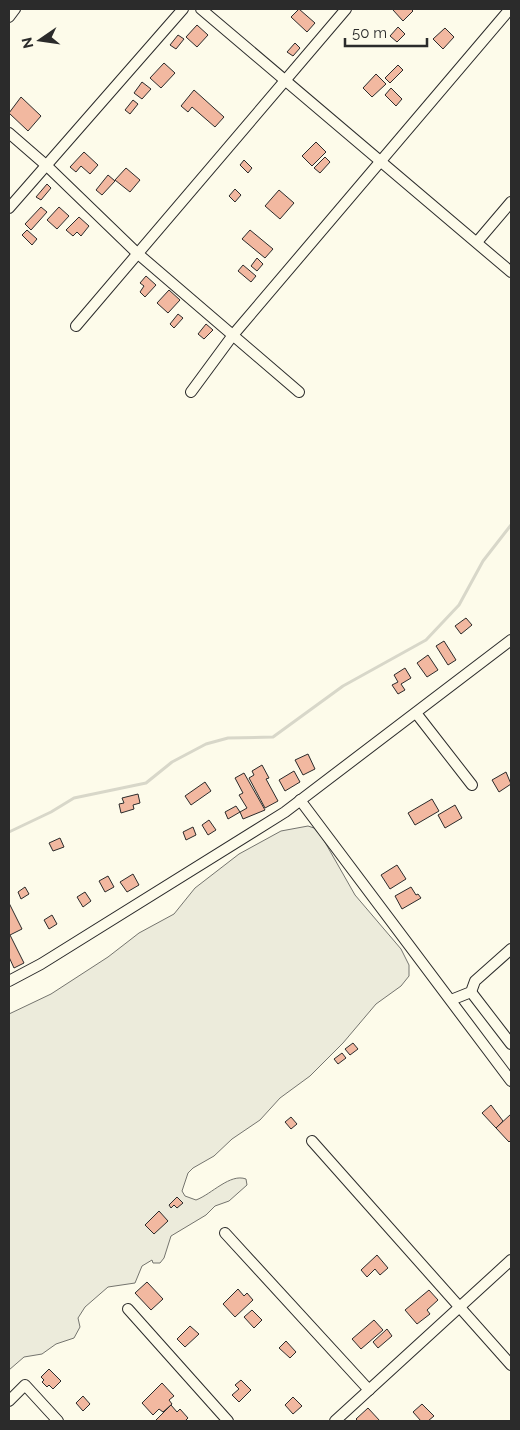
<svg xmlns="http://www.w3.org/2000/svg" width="520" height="1430" font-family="Raleway,sans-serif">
<rect width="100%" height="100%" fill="#fdfbea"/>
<path fill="#ecebdb" stroke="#74746e" d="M308,826L314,828L322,837L355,895L401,949L409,965V976L401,986L376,1004L343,1043L310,1076L280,1098L260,1120L232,1139L214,1156L193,1168L188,1173L182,1191L185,1196L196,1200C212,1194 230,1173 246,1179L247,1185L229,1201L215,1206L206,1215L171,1236L164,1258L160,1263H153L152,1260L142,1266L135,1283L108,1287L85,1307L78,1318L80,1327L74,1338L56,1344L42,1354L24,1357L9,1370V1014L51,994L108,957L139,933L174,914L195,888L239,854L281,831Z"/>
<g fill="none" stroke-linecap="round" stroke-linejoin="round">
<polyline stroke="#d8d7c9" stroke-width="3" points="9,832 51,812 74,798 146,783 172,762 206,744 228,738 273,737 343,686 426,640 459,605 483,561 511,525"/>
</g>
<g fill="#f2b8a0" stroke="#2b2b2b">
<polygon points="299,9 315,23 307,32 291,17"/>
<polygon points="394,9 411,9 413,11 403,21 393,10"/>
<polygon points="197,25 208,35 197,47 186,37"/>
<polygon points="398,27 405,34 397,42 390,36"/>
<polygon points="445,28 454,37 443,49 433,39"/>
<polygon points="178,35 184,39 176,49 170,45"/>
<polygon points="295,43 300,48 293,56 287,52"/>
<polygon points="164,63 175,73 161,88 150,78"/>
<polygon points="398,65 403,70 390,83 385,78"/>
<polygon points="376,74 386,84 372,97 363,88"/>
<polygon points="142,82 151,89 142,99 134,93"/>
<polygon points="391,88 402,99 396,106 385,95"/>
<polygon points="194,90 224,117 215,127 192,107 188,112 181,106"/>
<polygon points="21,97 41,116 28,131 9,113"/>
<polygon points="133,100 138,104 130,114 125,110"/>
<polygon points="316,142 326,152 312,166 302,156"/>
<polygon points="84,152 98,165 90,174 81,166 76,172 70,167"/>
<polygon points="325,157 330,162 320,173 314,168"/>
<polygon points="244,160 252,168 248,173 240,165"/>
<polygon points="126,168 140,180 130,192 115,180"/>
<polygon points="108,175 115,181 102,195 96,190"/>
<polygon points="47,184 51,188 41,200 36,197"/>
<polygon points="235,189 241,195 235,202 229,196"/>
<polygon points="279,190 294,203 280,219 265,206"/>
<polygon points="41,207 47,212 31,230 25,224"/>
<polygon points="59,207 69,216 57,229 47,220"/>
<polygon points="79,217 89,226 81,236 77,232 73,236 66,230"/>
<polygon points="27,230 37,239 32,245 22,235"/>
<polygon points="250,230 273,249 265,258 242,239"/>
<polygon points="257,258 263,264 257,271 251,266"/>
<polygon points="243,265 256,276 251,282 238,271"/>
<polygon points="146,276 156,285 145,297 140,292 144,286 140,283"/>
<polygon points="169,290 180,300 168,313 157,303"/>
<polygon points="178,314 183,318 174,328 170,324"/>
<polygon points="206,324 213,330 204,339 198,334"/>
<polygon points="466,618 472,625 461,634 455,626"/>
<polygon points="444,641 456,660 448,665 436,646"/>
<polygon points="428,655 438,670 427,677 417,663"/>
<polygon points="405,668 411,678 401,684 405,690 398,694 392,685 398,682 394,675"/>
<polygon points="308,754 315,769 303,775 295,760"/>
<polygon points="262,765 269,778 266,779 278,801 265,808 249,778 254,775 252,771"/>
<polygon points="294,771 300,782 285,791 279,780"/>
<polygon points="506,772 511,784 499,792 492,780"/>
<polygon points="244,773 265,810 243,819 240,812 247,808 239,795 243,793 235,778"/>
<polygon points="205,782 211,791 191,805 185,796"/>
<polygon points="138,794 140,803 133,805 134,809 121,813 119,804 124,803 122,798"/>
<polygon points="432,799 439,811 415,825 408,813"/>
<polygon points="455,805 462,818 445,828 438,815"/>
<polygon points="236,806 240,812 228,819 225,812"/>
<polygon points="209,820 216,830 208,835 202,825"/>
<polygon points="193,827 196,835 186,840 183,832"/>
<polygon points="60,838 64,847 53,851 49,843"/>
<polygon points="397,865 406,879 390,889 381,875"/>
<polygon points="133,874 139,885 127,892 120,882"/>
<polygon points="108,876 114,887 105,892 99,881"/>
<polygon points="25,887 29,894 21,899 18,892"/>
<polygon points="411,887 416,895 418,894 421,898 402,909 395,896"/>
<polygon points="85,892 91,901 83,907 77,897"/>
<polygon points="9,903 22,929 10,935 24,963 14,968 9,957"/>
<polygon points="52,915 57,924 49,929 44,920"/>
<polygon points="353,1043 358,1049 350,1055 345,1049"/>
<polygon points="342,1053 346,1058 338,1064 334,1059"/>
<polygon points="491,1105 503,1121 496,1128 482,1113"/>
<polygon points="511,1114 511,1140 509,1142 496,1128"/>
<polygon points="291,1117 297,1124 291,1129 285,1122"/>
<polygon points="177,1197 183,1203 177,1208 174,1205 171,1208 169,1205"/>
<polygon points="159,1211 168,1221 154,1234 145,1225"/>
<polygon points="377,1255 388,1268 380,1275 375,1269 367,1277 361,1270"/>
<polygon points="147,1282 163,1299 151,1310 135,1293"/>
<polygon points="238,1289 244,1296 247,1293 253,1300 235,1317 223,1304"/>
<polygon points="429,1290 438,1300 427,1310 430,1314 417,1324 405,1310"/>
<polygon points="252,1310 262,1320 254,1328 244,1317"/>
<polygon points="374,1320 383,1330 361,1349 352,1339"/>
<polygon points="190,1326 199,1334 185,1347 177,1339"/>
<polygon points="387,1329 392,1336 378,1348 373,1342"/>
<polygon points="286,1341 296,1352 290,1358 279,1348"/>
<polygon points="49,1369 61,1381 53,1389 49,1385 47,1387 42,1382 44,1380 41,1377"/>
<polygon points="241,1380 251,1390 239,1402 232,1395 239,1389 235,1385"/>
<polygon points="162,1383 174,1396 169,1400 172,1404 163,1412 159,1409 153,1415 142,1403"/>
<polygon points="83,1396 90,1404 83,1411 76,1403"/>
<polygon points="293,1397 302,1406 293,1414 285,1405"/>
<polygon points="422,1404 434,1416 428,1421 421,1421 413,1412"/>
<polygon points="171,1405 177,1412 180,1409 188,1418 185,1421 155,1421"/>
<polygon points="368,1408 380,1421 358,1421 356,1419"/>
</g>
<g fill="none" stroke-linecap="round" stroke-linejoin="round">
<defs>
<g id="street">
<polyline points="201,9 511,272"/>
<polyline points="9,17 15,9"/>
<polyline points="9,133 47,166 137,253 299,392"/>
<polyline points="9,208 183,9"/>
<polyline points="477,242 511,202"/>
<polyline points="76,326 346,9"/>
<polyline points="191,392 233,335 510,9"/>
<polyline points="416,713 472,785"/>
<polyline points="300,800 511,1081"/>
<polyline points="9,981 41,964 285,812 511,640"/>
<polyline points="471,992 511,1044"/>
<polyline points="451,1000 471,992 475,981 511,949"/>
<polyline points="312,1141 511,1365"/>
<polyline points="225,1233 369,1390"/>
<polyline points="128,1309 228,1421"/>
<polyline points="9,1401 25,1385 58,1421"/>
<polyline points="335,1421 511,1260"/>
</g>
</defs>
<use href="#street" stroke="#2b2b2b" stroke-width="12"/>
<use href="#street" stroke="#fdfbea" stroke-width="10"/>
</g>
<rect width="520" height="1430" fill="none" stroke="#2b2b2b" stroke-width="20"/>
<g transform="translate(40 40) rotate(257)" stroke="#fdfbea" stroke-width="4" paint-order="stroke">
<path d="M0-4L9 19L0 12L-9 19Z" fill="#2b2b2b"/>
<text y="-8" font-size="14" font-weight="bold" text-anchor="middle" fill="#2b2b2b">N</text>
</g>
<path d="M345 38v8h82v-8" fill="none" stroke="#2b2b2b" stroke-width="2.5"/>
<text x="352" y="38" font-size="15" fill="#2b2b2b" stroke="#fdfbea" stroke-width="4" paint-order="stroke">50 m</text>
</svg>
